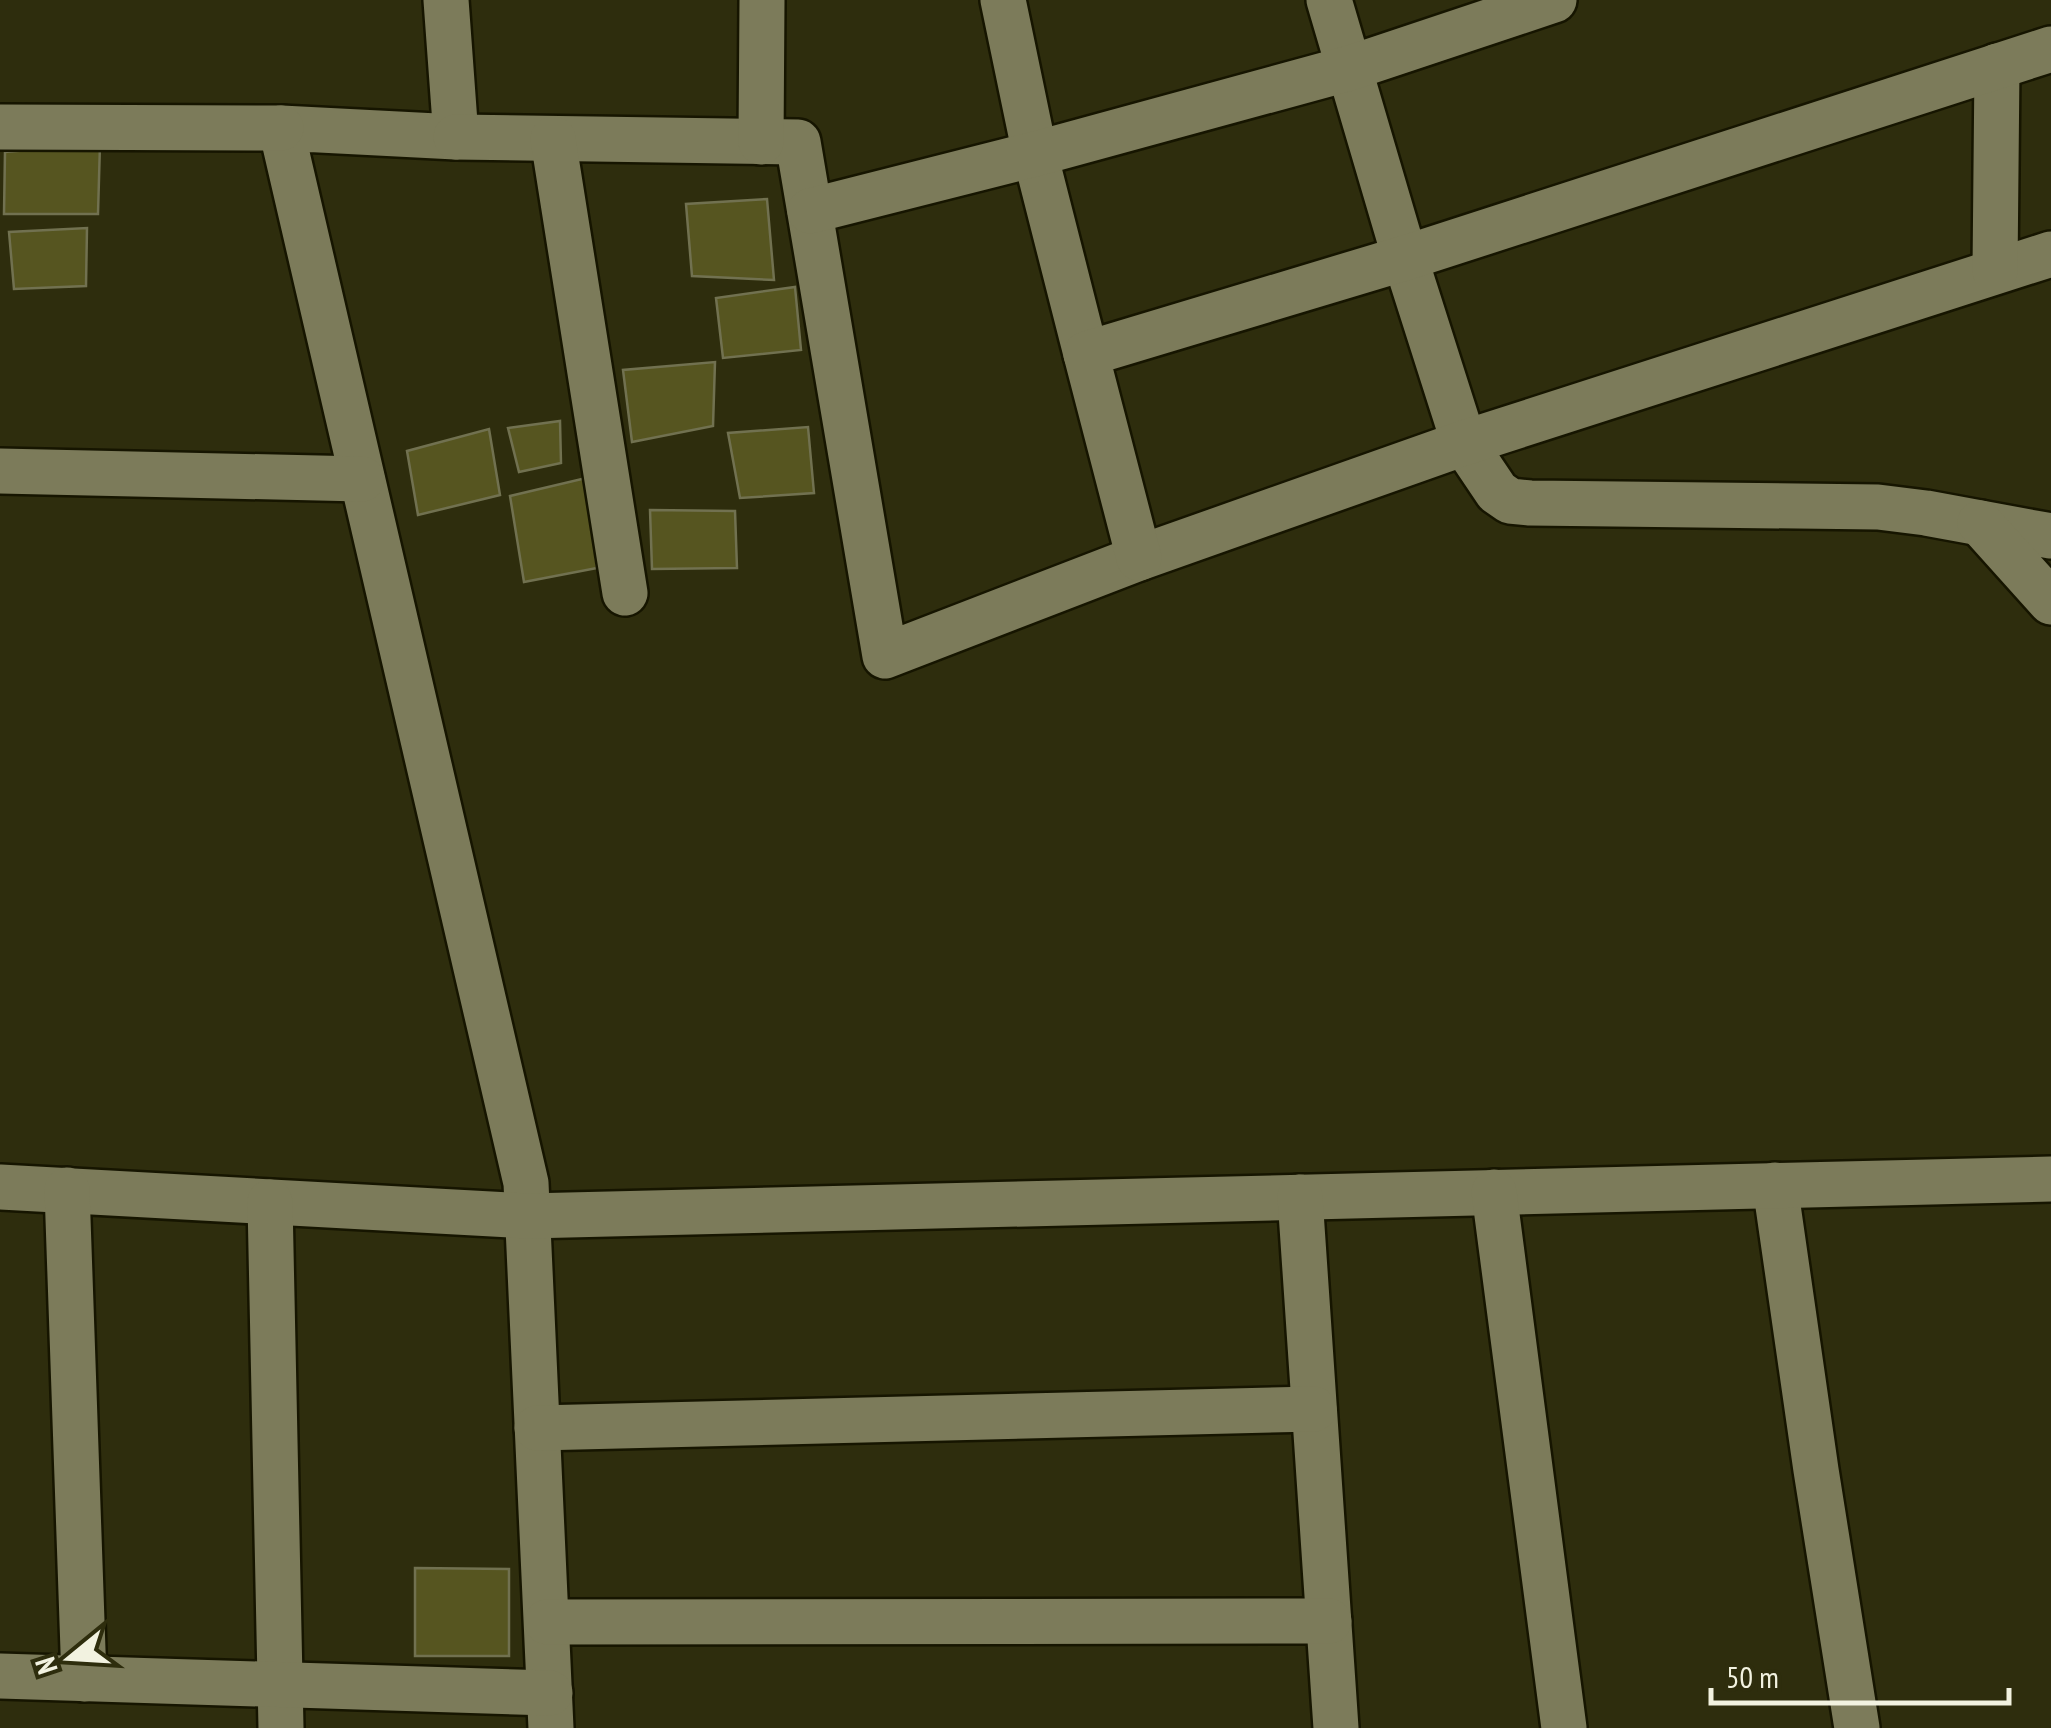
<svg xmlns="http://www.w3.org/2000/svg" width="2051" height="1728" font-family="'PT Sans Narrow',sans-serif">
<rect width="100%" height="100%" fill="#2e2d0d"/>
<g fill="#565520" stroke="#717150" stroke-width="2.5">
<polygon points="100,144 98,214 4,214 5,152"/>
<polygon points="767,199 774,280 692,276 686,204"/>
<polygon points="87,228 86,286 14,289 9,232"/>
<polygon points="795,287 801,350 723,358 716,298"/>
<polygon points="715,362 713,426 632,442 623,370"/>
<polygon points="560,421 561,463 519,472 508,428"/>
<polygon points="808,427 814,493 740,498 728,433"/>
<polygon points="489,429 500,495 418,515 407,451"/>
<polygon points="586,478 597,568 524,582 510,496"/>
<polygon points="650,510 735,511 737,568 652,569"/>
<polygon points="415,1568 509,1569 509,1656 415,1656"/>
</g>
<g fill="none" stroke-linecap="round" stroke-linejoin="round">
<defs>
<g id="minor">
<polyline points="446,0 456,137 281,128 526,1183 551,1728"/>
<polyline points="1003,0 1035,154 1086,354"/>
<polyline points="1329,0 1405,258 1464,443 1497,492 1510,501 1530,503 1878,507 1926,513 2051,536"/>
<polyline points="0,127 281,128"/>
<polyline points="456,137 798,142 885,656 1139,558 1464,443 2051,254"/>
<polyline points="553,139 625,593"/>
<polyline points="761,142 762,0"/>
<polyline points="810,211 1035,154 1350,68 1554,0"/>
<polyline points="1995,271 1997,66"/>
<polyline points="0,471 362,479"/>
<polyline points="1980,523 2051,602"/>
<polyline points="1139,558 1086,354 1405,258 2051,49"/>
<polyline points="1775,1185 1816,1470 1857,1728"/>
<polyline points="0,1187 527,1216 2051,1179"/>
<polyline points="67,1190 84,1679"/>
<polyline points="1494,1192 1564,1728"/>
<polyline points="1300,1197 1336,1728"/>
<polyline points="270,1202 281,1728"/>
<polyline points="537,1428 1314,1409"/>
<polyline points="547,1622 1329,1621"/>
<polyline points="0,1676 550,1693"/>
</g>
</defs>
<use href="#minor" stroke="#161500" stroke-width="50"/>
<use href="#minor" stroke="#7c7b5a" stroke-width="45"/>
</g>
<g transform="translate(70 1658) rotate(252)" stroke="#2e2d0d" stroke-width="8" paint-order="stroke">
<path d="M0-8L18 38L0 25L-18 38Z" fill="#f2f2e0"/>
<text y="-15" font-size="28" font-weight="bold" text-anchor="middle" fill="#f2f2e0">N</text>
</g>
<path d="M1711 1688v15h298v-15" fill="none" stroke="#f2f2e0" stroke-width="5"/>
<text x="1726" y="1688" font-size="30" fill="#f2f2e0" stroke="#2e2d0d" stroke-width="8" paint-order="stroke">50 m</text>
</svg>
